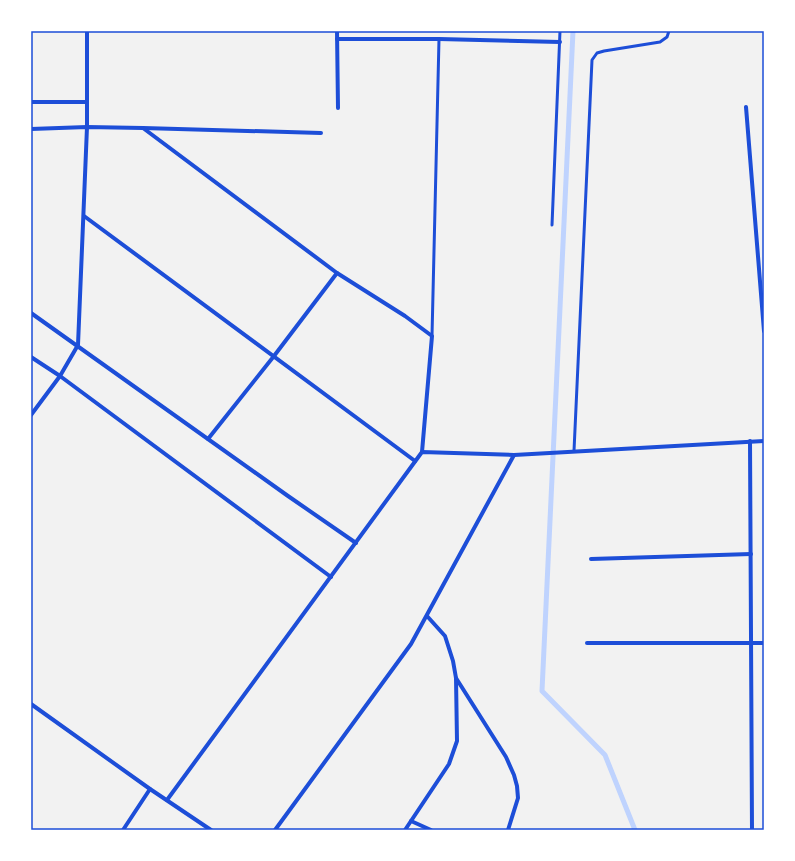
<svg xmlns="http://www.w3.org/2000/svg" width="795" height="861" font-family="Commissioner,sans-serif">
<rect width="100%" height="100%" fill="#f2f2f2"/>
<g fill="none" stroke-linecap="round" stroke-linejoin="round">
<polyline stroke="#bfd3fe" stroke-width="5" points="573,31 542,691 605,755 635,830"/>
<g stroke="#1d4ed8" stroke-width="3">
<polyline points="552,225 560,31"/>
<polyline points="432,336 439,39"/>
<polyline points="574,451 592,60 597,53 604,51 660,42 667,37 669,31"/>
</g>
<g stroke="#1d4ed8" stroke-width="4">
<polyline points="337,31 338,108"/>
<polyline points="337,39 439,39 560,42"/>
<polyline points="31,102 87,102"/>
<polyline points="746,107 764,331"/>
<polyline points="143,128 321,133"/>
<polyline points="31,129 87,127 143,128 337,273 405,316 432,336 422,452"/>
<polyline points="84,216 415,461"/>
<polyline points="31,313 288,496 356,543"/>
<polyline points="31,357 60,376 331,577"/>
<polyline points="31,415 60,376 78,345 87,127 87,31"/>
<polyline points="208,439 274,356 337,273"/>
<polyline points="750,441 752,830"/>
<polyline points="591,559 751,554"/>
<polyline points="587,643 764,643"/>
<polyline points="456,678 506,757 514,775 517,786 518,798 508,830"/>
<polyline points="31,704 150,789 211,830"/>
<polyline points="167,800 422,452 514,455 764,441"/>
<polyline points="411,821 431,830"/>
<polyline points="123,830 150,789"/>
<polyline points="275,830 411,644 514,455"/>
<polyline points="405,830 449,764 457,741 456,678 453,661 445,636 427,616"/>
</g>
</g>
<rect width="795" height="861" fill="none" stroke="#ffffff" stroke-width="64"/>
<rect x="32" y="32" width="731" height="797" fill="none" stroke="#1d4ed8" stroke-width="1.5"/>
</svg>
